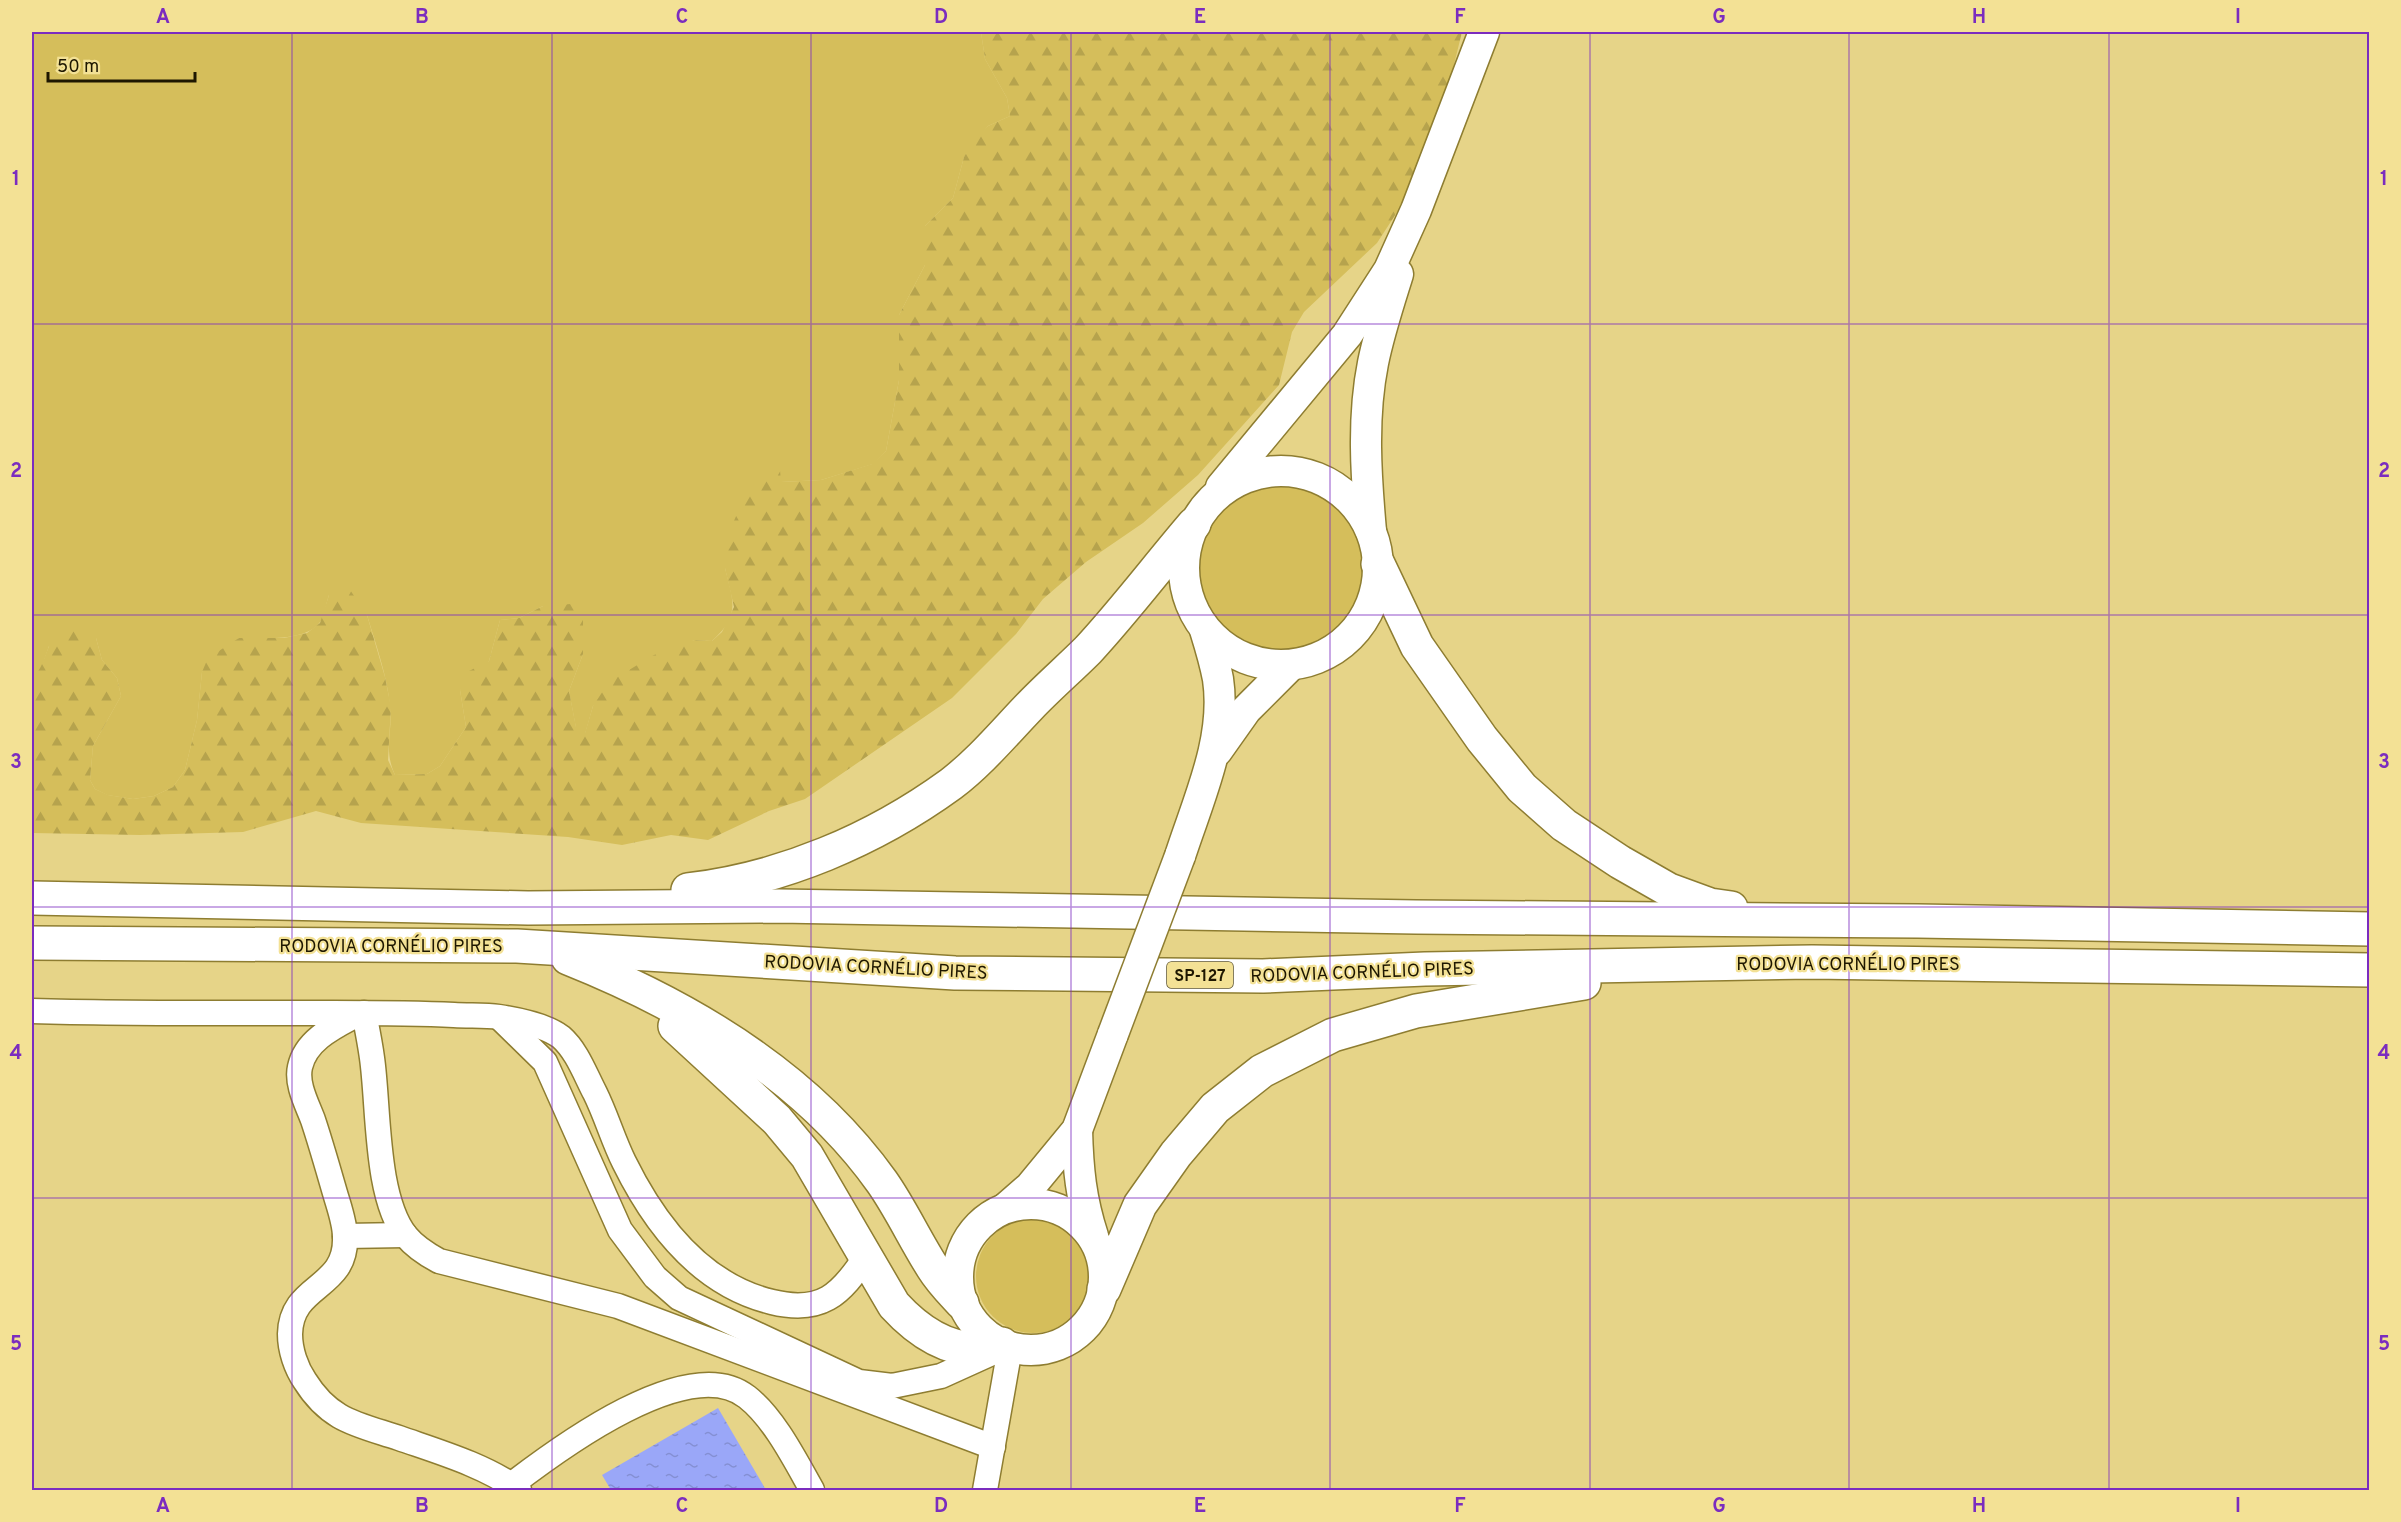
<svg xmlns="http://www.w3.org/2000/svg" width="2401" height="1522" font-family="Overpass,sans-serif">
<defs>
<pattern id="forest-firs" width="22" height="20" patternUnits="userSpaceOnUse" patternTransform="scale(1.5)"><rect width="22" height="20" fill="#d5be5b"/><path d="M5 1l3.5 6h-7zM16 11l3.5 6h-7z" fill="#b6a34d"/></pattern>
<pattern id="water-ripples" width="26" height="14" patternUnits="userSpaceOnUse" patternTransform="scale(1.5)"><rect width="26" height="14" fill="#9aa7f8"/><path d="M2 4q2-2 4 0t4 0M15 11q2-2 4 0t4 0" fill="none" stroke="#848fd3"/></pattern>
</defs>
<rect width="100%" height="100%" fill="#e6d488"/>
<g fill="#d5be5b">
<path d="M32,32H981L985,59L1007,98L1010,116L988,126L964,157L953,198L925,226V265L899,315V380L886,451L873,464L821,480L781,482L725,568C733,601 741,615 712,641L694,640L593,706L585,734L576,728L569,691L583,654L543,606L519,618L500,620L489,661L460,690L466,727L440,766L427,774L395,775C383,749 393,732 390,706C387,675 376,645 367,615L329,595C326,603 325,615 320,622C307,642 260,638 239,638L202,672L197,720L185,770L173,787L154,796L133,799L107,795L95,789L90,780L93,746L121,696L117,678L102,660L96,638L49,646L40,672L32,678Z"/>
<circle cx="1280" cy="568" r="83"/>
<circle cx="1033" cy="1276" r="57"/>
</g>
<path fill="url(#forest-firs)" d="M981,32H1462L1447,93L1405,200L1377,243L1304,312L1292,332L1279,385L1198,475L1143,523L1086,562L1043,599L1016,634L952,698L805,799L769,811L708,840L671,835L622,845L568,837L361,823L316,811L243,832L140,835L32,833V678C47,666 44,644 60,632C64,629 70,627 74,625L90,630L96,638L102,660L117,678L121,696L93,746L90,780L95,789L108,795L133,799L154,796L173,787L185,770L197,720L202,672L208,658L239,638H284L307,633L320,623L329,595L344,581L367,615L385,677L391,707L388,760L395,775L427,774L440,766L466,727L460,690L463,674L489,661L500,620L519,618L543,606L571,604L583,610V654L569,691L576,727L585,733L593,706L609,682L654,655L694,640L712,641L722,632L734,607L725,568L726,539L752,480L774,468L780,470L781,482L821,480L872,464L886,451L899,380V315L925,265V226L953,198L964,157L974,141L988,126L1010,116L1007,98L985,59Z"/>
<polygon fill="url(#water-ripples)" points="718,1408 766,1490 611,1490 602,1475"/>
<g fill="none" stroke-linecap="round" stroke-linejoin="round">
<defs>
<g id="minor">
<path d="M32,1011C132,1014 233,1013 333,1013C374,1013 414,1013 454,1015C469,1016 485,1015 499,1017C519,1020 545,1025 561,1037C577,1051 585,1074 595,1093C606,1115 613,1140 624,1162C655,1225 701,1285 772,1302C821,1314 841,1295 866,1256"/>
<path d="M364,1013C367,1028 370,1043 372,1058C379,1107 375,1197 406,1236C415,1247 426,1254 439,1261L618,1306L993,1447"/>
<path d="M358,1014C336,1026 306,1039 300,1067C296,1084 307,1104 313,1120C321,1144 328,1169 335,1193C339,1207 345,1223 345,1237C347,1290 291,1283 290,1334C290,1350 296,1368 305,1381C330,1421 357,1424 399,1438C439,1452 484,1465 519,1490"/>
<polyline points="501,1019 545,1062 620,1230 655,1277 679,1298 859,1382 892,1386 941,1376 994,1352"/>
<polyline points="345,1236 405,1235"/>
<path d="M511,1485C558,1449 689,1351 747,1397C774,1418 795,1460 812,1490"/>
<polyline points="985,1490 1010,1348"/>
</g>
<g id="major">
<circle cx="1281" cy="568" r="97"/>
<polyline points="1221,487 1347,335 1389,270 1416,210 1484,32"/>
<path d="M1371,531C1366,476 1362,418 1373,363C1379,333 1389,303 1398,274"/>
<polyline points="1217,751 1246,710 1290,666"/>
<path d="M1180,856C1198,800 1227,739 1218,679C1215,663 1210,646 1205,630"/>
<path d="M1077,1130C1078,1169 1081,1199 1093,1236"/>
<circle cx="1031" cy="1277" r="73"/>
<polyline points="1007,1207 1030,1187 1077,1130 1113,1034"/>
</g>
<g id="highway">
<polyline points="1378,564 1417,646 1482,739 1522,788 1564,825 1620,862 1669,890 1710,905 1731,908"/>
<path d="M688,890C782,879 874,840 951,784C980,762 1004,733 1029,707C1048,687 1069,669 1088,650C1125,610 1158,566 1194,524"/>
<polyline points="32,898 528,908 779,906 1416,917 1918,921 2370,929"/>
<polyline points="32,943 517,946 955,973 1263,976 1425,969 1812,962 2370,970"/>
<path d="M568,958C688,1006 806,1075 882,1182C901,1209 915,1240 933,1268C941,1281 952,1292 962,1303"/>
<path d="M675,1026L777,1120L807,1156L894,1305C916,1329 945,1350 979,1349C986,1348 994,1346 1002,1344"/>
<polyline points="1104,1289 1140,1205 1176,1154 1215,1108 1262,1071 1333,1035 1416,1011 1584,983"/>
</g>
</defs>
<use href="#minor" stroke="#8e7d31" stroke-width="27"/>
<use href="#major" stroke="#8e7d31" stroke-width="33"/>
<use href="#highway" stroke="#8e7d31" stroke-width="36"/>
<use href="#minor" stroke="#fff" stroke-width="24"/>
<use href="#major" stroke="#fff" stroke-width="30"/>
<use href="#highway" stroke="#fff" stroke-width="33"/>
<defs>
<polyline id="major-bridge" points="1113,1034 1180,856"/>
</defs>
<use href="#major-bridge" stroke="#8e7d31" stroke-width="33" stroke-linecap="butt"/>
<use href="#major-bridge" stroke="#fff" stroke-width="30"/>
</g>
<path fill="none" stroke="#7b2cbf" stroke-width="1.5" stroke-opacity="0.55" d="M292,32V1490M552,32V1490M811,32V1490M1071,32V1490M1330,32V1490M1590,32V1490M1849,32V1490M2109,32V1490M32,324H2370M32,615H2370M32,907H2370M32,1198H2370"/>
<g text-anchor="middle" stroke-width="4.5" stroke-linejoin="round" paint-order="stroke">
<rect fill="#f3e195" stroke="#5e542d" stroke-width="1.5" x="1167" y="962" width="66" height="26" rx="4.5"/>
<g font-size="16" font-weight="bold" fill="#1e1700">
<text x="1200" y="981">SP-127</text>
</g>
<g font-size="18" fill="#1e1700" stroke="#f3e195">
<text x="391" y="952">RODOVIA CORNÉLIO PIRES</text>
<text x="1848" y="970">RODOVIA CORNÉLIO PIRES</text>
<text transform="translate(876 967) rotate(3)" y="6">RODOVIA CORNÉLIO PIRES</text>
<text transform="translate(1362 972) rotate(-2)" y="6">RODOVIA CORNÉLIO PIRES</text>
</g>
</g>
<rect width="2401" height="1522" fill="none" stroke="#f3e195" stroke-width="66"/>
<path d="M48 72v9h147v-9" fill="none" stroke="#1e1700" stroke-width="3"/>
<text x="57" y="72" font-size="18" fill="#1e1700" stroke="#f3e195" stroke-width="4.5" paint-order="stroke">50 m</text>
<rect x="33" y="33" width="2335" height="1456" fill="none" stroke="#7b2cbf" stroke-width="2"/>
<g font-size="20" text-anchor="middle" font-weight="bold" fill="#7b2cbf">
<text x="163" y="23">A</text>
<text x="422" y="23">B</text>
<text x="682" y="23">C</text>
<text x="941" y="23">D</text>
<text x="1200" y="23">E</text>
<text x="1460" y="23">F</text>
<text x="1719" y="23">G</text>
<text x="1979" y="23">H</text>
<text x="2238" y="23">I</text>
<text x="16" y="185">1</text>
<text x="2384" y="185">1</text>
<text x="16" y="477">2</text>
<text x="2384" y="477">2</text>
<text x="16" y="768">3</text>
<text x="2384" y="768">3</text>
<text x="16" y="1059">4</text>
<text x="2384" y="1059">4</text>
<text x="16" y="1350">5</text>
<text x="2384" y="1350">5</text>
<text x="163" y="1512">A</text>
<text x="422" y="1512">B</text>
<text x="682" y="1512">C</text>
<text x="941" y="1512">D</text>
<text x="1200" y="1512">E</text>
<text x="1460" y="1512">F</text>
<text x="1719" y="1512">G</text>
<text x="1979" y="1512">H</text>
<text x="2238" y="1512">I</text>
</g>
</svg>
